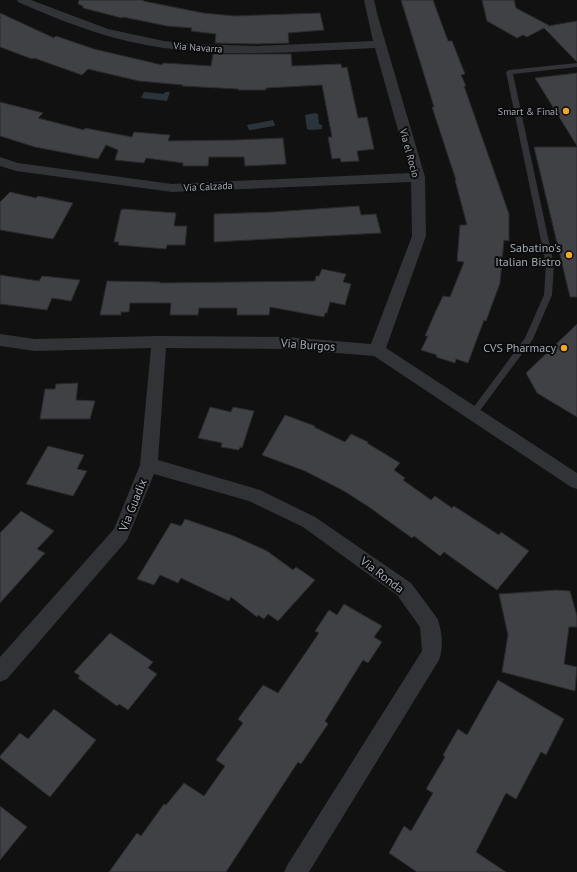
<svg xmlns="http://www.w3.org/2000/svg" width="577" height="872" font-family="'PT Sans',sans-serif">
<rect width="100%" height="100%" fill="#111112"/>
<g fill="#2a343a">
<polygon points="144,92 164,94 165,92 170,92 167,101 141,98"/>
<polygon points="315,113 318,114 319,124 322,125 322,129 310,130 307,129 305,115"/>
<polygon points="273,120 275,125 274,126 251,130 249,130 247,125"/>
</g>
<g fill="#404145" stroke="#2b2b2e">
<polygon points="79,0 144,0 143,1 203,13 234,16 320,13 324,30 288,33 289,43 256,44 215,43 216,34 191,31 192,28 167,26 123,17 122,18 83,8 83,6 78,4"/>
<polygon points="401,0 433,0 448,41 452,41 465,74 461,75 466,86 464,86 509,214 509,241 504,240 500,283 486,321 484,320 468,363 456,359 455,363 436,357 437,355 421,350 428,336 425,336 434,315 443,296 450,297 464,262 457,261 460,225 467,225 455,180 456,180 432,107 434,107"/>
<polygon points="482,0 514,0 516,8 550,26 548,26 577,21 577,62 544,28 527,37 523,35 517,38 487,21"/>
<polygon points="0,13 54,38 56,36 94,49 162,65 163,63 211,66 213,54 291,54 292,66 341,64 342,68 347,67 358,118 367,117 374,149 357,151 359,161 341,162 340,158 332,159 328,137 332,137 322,85 266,88 266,90 238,90 238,89 182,86 183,85 139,81 88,69 82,75 34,58 32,59 0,47"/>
<polygon points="577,73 577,146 535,78"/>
<polygon points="0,102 43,113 38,118 84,130 85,128 132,137 134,132 170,135 168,141 237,140 283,138 286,164 245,166 244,157 209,157 208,166 183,166 183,163 146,158 144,163 115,160 118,150 106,145 98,159 35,147 0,136"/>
<polygon points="534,147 577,147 577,297 570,297"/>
<polygon points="10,192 36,198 38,196 73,203 53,239 0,230 0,202"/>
<polygon points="359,206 361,215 376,214 381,233 214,242 214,214 273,212"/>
<polygon points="124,209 176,213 174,226 187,226 185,245 167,245 166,249 118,245 119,242 114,242 121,210"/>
<polygon points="322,269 346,274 343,282 351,284 345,305 330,302 327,313 325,313 324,317 270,307 269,315 237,315 237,308 199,308 198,315 170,315 171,303 130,303 129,312 121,312 121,315 100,315 107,281 160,282 160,283 315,281 316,276 319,276"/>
<polygon points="0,275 39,281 42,276 80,280 71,301 52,298 47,310 0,304"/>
<polygon points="577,324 577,417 537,393 526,373"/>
<polygon points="78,383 76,400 95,401 90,419 40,419 45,389 55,389 56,384"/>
<polygon points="210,407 231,412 233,407 254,411 242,448 240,447 239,450 221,447 222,443 198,438"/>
<polygon points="285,415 315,426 314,427 345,442 351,434 368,442 367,443 400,463 394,470 405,478 403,480 431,500 435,496 452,508 454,506 499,535 501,532 529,551 497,590 444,552 440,556 414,536 412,538 369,507 344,491 305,471 262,455"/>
<polygon points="48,446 84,455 77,469 87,471 73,496 26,484"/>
<polygon points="21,511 54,531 37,549 45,553 0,603 0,533"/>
<polygon points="185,519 234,536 267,551 293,570 296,567 315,580 278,621 268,614 264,619 258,615 257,617 231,597 229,601 181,578 178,583 160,575 154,585 137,579 171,523 181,526"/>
<polygon points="557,590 570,591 577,616 577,627 569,627 564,664 577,667 575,691 502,672 508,635 499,594"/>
<polygon points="344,604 382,626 374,637 382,642 368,663 363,660 325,721 328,724 301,764 298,762 226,872 109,872 137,833 141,836 164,804 166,805 184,783 204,796 225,766 216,760 243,723 238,719 263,685 278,693 319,633 315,631 329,610 337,615"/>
<polygon points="110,633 153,662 148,668 157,674 128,710 119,704 117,706 78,678 80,676 74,672"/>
<polygon points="498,680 564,719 546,755 541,752 516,799 506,793 476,852 506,872 417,872 389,853 404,826 411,831 433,793 426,789 445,757 443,755 458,729 467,735"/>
<polygon points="54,709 96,740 50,797 0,758 0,756 20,733 28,739"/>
<polygon points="0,806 27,827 0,860"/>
</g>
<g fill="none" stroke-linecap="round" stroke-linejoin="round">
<polygon fill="#323337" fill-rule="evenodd" points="577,63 577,67 513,74 554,265 552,295 533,339 476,416 470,416 469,414 470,412 525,338 544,295 546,265 506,72 509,70"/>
<path fill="#323337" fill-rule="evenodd" d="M17,0H31L108,29L164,41L194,44L256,46L373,41L364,0H374L378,17L425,177L426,236L386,348L577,473V489L571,487L374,356L287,349L166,348L158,460L260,490L315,517L411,583L437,618C442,629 444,648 439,660L309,872H284L288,864L422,651L420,627L397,595L303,527L249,501L154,474L127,540L7,679L0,682V657L114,529L140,465L151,348L35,351L0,346V334L35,339L159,336L287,337L371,344L412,236L411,182L172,192L16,171L0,166V157L18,163L172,184L410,173L375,48C288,52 200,61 115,38C82,29 50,16 18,2Z"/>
</g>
<g fill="#f1a82a" stroke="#0c0c0d" stroke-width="1.5">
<circle cx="566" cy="111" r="4"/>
<circle cx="569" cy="255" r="4"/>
<circle cx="564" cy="348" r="4"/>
</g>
<g text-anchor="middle" stroke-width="4" stroke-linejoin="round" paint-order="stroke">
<g font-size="10" fill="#a2a8b3" stroke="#0c0c0d">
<text transform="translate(198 47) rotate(4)" y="4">Via Navarra</text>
<text transform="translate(410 153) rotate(75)" y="4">Via el Rocio</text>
<text transform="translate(208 186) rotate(-3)" y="4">Via Calzada</text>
</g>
<g font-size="10" fill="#a2a8b3" stroke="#0c0c0d" text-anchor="end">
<text x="558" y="115">Smart &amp; Final</text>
</g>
<g font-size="12" fill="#a2a8b3" stroke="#0c0c0d" text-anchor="end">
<text x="561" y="252">Sabatino's<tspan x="561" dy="14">Italian Bistro</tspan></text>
<text x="556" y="352">CVS Pharmacy</text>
</g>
<g font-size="12" fill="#a2a8b3" stroke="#0c0c0d">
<text transform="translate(308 345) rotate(4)" y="4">Via Burgos</text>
<text transform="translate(133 505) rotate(-68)" y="4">Via Guadix</text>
<text transform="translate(382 575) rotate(37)" y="4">Via Ronda</text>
</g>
</g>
</svg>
